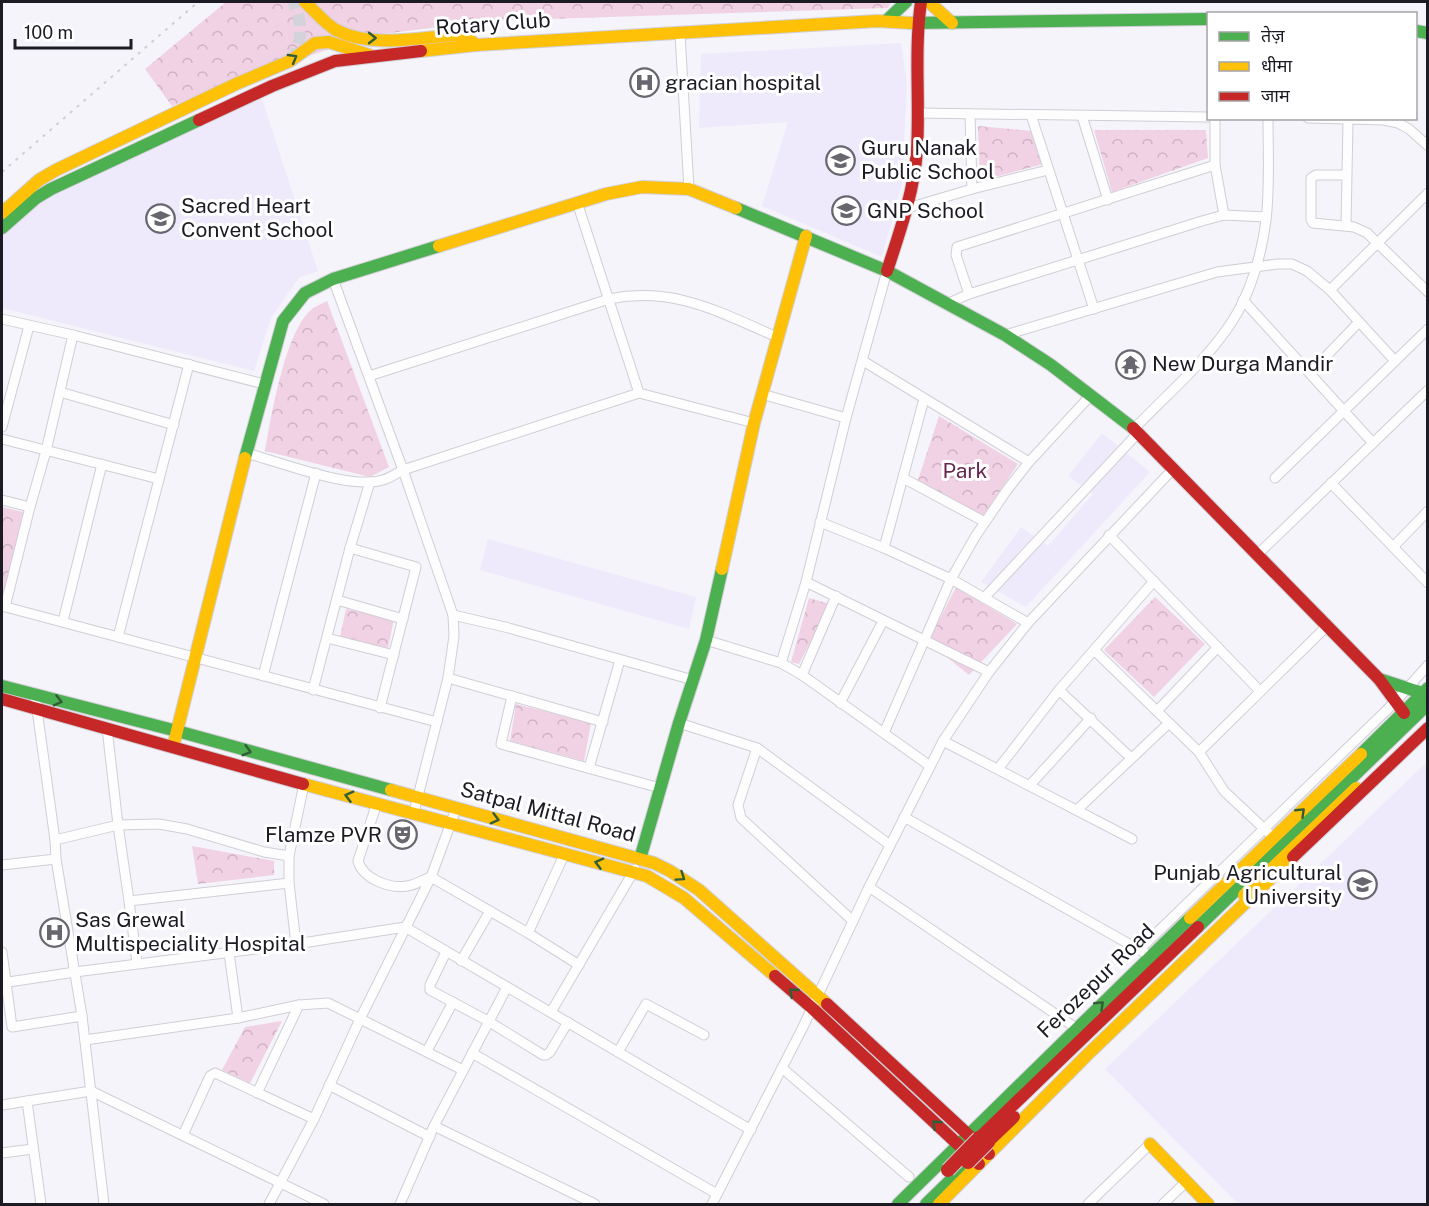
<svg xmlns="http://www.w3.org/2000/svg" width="1429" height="1206" font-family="'Public Sans','Noto Sans Devanagari',sans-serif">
<defs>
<pattern id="park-crowns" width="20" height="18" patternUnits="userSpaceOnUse" patternTransform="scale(1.5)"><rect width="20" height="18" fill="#f1d1e4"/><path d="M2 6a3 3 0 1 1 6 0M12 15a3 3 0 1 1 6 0" fill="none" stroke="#ceb3c3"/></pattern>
</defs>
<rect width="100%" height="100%" fill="#f5f4fa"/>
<g fill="#eeeafc">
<polygon points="901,43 907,84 902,183 882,257 762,206 788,122 699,128 701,54"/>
<polygon points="262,99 318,271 299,278 271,318 254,371 2,308 2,235 38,200 178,131"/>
<polygon points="1102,433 1150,472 1026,607 981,582 1021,527 1048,546 1093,494 1068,476"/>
<polygon points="488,539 696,597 689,629 480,570"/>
<polygon points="1427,762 1427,1204 1238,1204 1105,1069"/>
</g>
<g fill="url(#park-crowns)">
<polygon points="226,2 891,2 888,8 485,21 367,36 238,80 172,106 145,69"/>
<polygon points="978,126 1033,131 1043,164 980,181"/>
<polygon points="1094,130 1206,130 1208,158 1112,192"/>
<path d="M327,301L389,467L370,477L265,451C271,417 285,332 311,310C315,306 322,304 327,301Z"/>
<polygon points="939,416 1018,464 981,519 917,483"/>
<polygon points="2,507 23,512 3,601 2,600"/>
<polygon points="956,587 1017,624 969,675 928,642"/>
<polygon points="1155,597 1205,644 1154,697 1104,650"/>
<polygon points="809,598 830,604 799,664 791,662"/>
<polygon points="346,609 394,619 388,648 340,637"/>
<polygon points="516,704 591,723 584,761 510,741"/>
<polygon points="192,846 274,861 274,875 198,884"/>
<polygon points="282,1021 250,1083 222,1070 245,1027"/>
</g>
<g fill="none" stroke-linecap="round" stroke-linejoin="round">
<path stroke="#d4d3da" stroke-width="12" stroke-dasharray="12 6" stroke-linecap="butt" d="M291,60C303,44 303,19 293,2"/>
<defs>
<g id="street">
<polyline points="680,34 689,189"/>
<polyline points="917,113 1208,117"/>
<polyline points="970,114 972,189"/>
<polyline points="1031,115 1094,309"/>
<polyline points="1082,116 1108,200"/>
<polyline points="1308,118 1384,120 1398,123 1409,129 1428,146"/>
<polyline points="1215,165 1224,215"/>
<polyline points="1346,175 1316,175 1311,178 1311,220 1313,223 1354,227 1367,233 1428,292"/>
<polyline points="577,202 639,393"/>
<polyline points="908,208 972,189 1048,170"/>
<polyline points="1346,225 1348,121"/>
<polyline points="333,279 403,470 453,615 454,636 448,678 414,812"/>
<polyline points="1330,290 1428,193"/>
<polyline points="969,294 956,255 957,247 1215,165 1215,118"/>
<polyline points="1243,300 1373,443"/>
<polyline points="949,303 969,294 1202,221 1224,215 1266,217"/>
<polyline points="2,319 73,335"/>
<polyline points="1005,335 1217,272 1277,264 1292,264 1307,271 1330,290 1395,361"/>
<polyline points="863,361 1029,462"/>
<polyline points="1310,373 1359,322"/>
<path d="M369,376L609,299C674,286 719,312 777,337"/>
<polyline points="60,392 174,425"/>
<polyline points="762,394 846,418"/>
<polyline points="2,427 29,326"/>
<path d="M1134,429C1167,394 1207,361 1233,320C1251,292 1262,253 1266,220C1270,187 1268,152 1268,118"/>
<polyline points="2,439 159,479"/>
<path d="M246,453C280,462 350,490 383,480C390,478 397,473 403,470L639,393L754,423"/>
<polyline points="903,478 985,522"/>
<polyline points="1275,478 1428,329"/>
<polyline points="1331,483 1428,583"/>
<polyline points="2,500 30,507 5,607"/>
<polyline points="30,507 46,451 73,335 264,384"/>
<polyline points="820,522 884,548 924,399"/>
<polyline points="1109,535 1260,691"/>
<polyline points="1393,547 1428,511"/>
<polyline points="350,548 370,482"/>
<polyline points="884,548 951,579 1028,623"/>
<polyline points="1257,555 1428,390"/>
<polyline points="806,582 989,672"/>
<polyline points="984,598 1138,433"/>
<polyline points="337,600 403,619"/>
<polyline points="2,606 437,722"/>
<polyline points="453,615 509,628 693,680"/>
<polyline points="63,621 102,464"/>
<polyline points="118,637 189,364"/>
<polyline points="327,638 394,655"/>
<polyline points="706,640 781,663 806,582 846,418 887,271"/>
<polyline points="1094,650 1199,752 1224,791 1274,838"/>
<polyline points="781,663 802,675 930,766"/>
<polyline points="802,675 836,596"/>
<polyline points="263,676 316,473"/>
<polyline points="448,678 603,722"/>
<polyline points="313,690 350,548 416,567 380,708"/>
<polyline points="1059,690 1131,758"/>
<polyline points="35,695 55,840 56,859 82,1016 104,1204"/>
<polyline points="512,696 501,744 660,788"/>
<polyline points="840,703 883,621"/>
<polyline points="1157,711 1218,647"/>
<polyline points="679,723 757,748 890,845"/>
<polyline points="107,728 118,825 129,901 289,883"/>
<polyline points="884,733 951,579 975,537 1007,490 1029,462 1091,395"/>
<polyline points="943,741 1132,839"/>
<polyline points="757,748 738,805 741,818 853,921"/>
<polyline points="1199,752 1327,626"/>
<polyline points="589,768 620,660"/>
<polyline points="998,769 1059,690 1154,581"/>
<polyline points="304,784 289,856 289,883 296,944 405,927 751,1130"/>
<polyline points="1030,785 1091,718"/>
<path d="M377,803L358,861C363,879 390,889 407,886C415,885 423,880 431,877L528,933L579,965"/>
<polyline points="1078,809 1169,723"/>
<polyline points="904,817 1145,953"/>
<polyline points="55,840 118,825 159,824 187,829 264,852 289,856"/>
<polyline points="2,865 56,859"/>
<polyline points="869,887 1076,1028"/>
<polyline points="129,901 137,963"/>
<polyline points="528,933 565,853"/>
<polyline points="1140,949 1396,701 1428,665"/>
<polyline points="2,952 12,1027 82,1016"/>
<polyline points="446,952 430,985 430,990 488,1021 543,1055 546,1055 550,1052 568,1022"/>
<polyline points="229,953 238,1018"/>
<polyline points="461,961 490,911"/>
<polyline points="2,983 75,972 296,944"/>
<polyline points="551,1012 635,869"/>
<polyline points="85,1040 238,1018 299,1005 328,1003 463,1070"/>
<polyline points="427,1051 453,1002"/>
<polyline points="618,1052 646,1004 704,1035"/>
<polyline points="472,1053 717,1194"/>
<polyline points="782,1068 909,1177"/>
<polyline points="329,1085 430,1137"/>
<polyline points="257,1093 299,1005"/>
<polyline points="27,1101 41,1204"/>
<polyline points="2,1105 91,1091 324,1204"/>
<polyline points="434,1126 595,1204"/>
<polyline points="183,1135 210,1076 215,1073 314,1119"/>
<polyline points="2,1153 33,1149"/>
<polyline points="269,1204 314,1119 360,1019 431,877 456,809"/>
<polyline points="400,1204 434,1126 507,987"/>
<polyline points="712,1204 803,1027 869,887 943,741 989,672 1028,623 1173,469"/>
<polyline points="1088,1204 1150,1144"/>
<polyline points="1163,1204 1186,1182"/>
</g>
<g id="fast">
<polyline points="886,21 906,2"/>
<polyline points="911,23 1208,19"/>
<polyline points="1416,31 1428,33"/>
<polyline points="736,208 887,271 1005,335 1051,365 1133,428"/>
<polyline points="2,228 36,198 51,189 199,120"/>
<polyline points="245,458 283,321 305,293 333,279 439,246"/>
<polyline points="1379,679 1422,693"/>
<polyline points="2,686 177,731 391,790"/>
<polyline points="1361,754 1428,688"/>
<polyline points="640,859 679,723 706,640 722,569"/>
<polyline points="1198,927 1428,704"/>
<polyline points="898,1204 1190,918"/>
<polyline points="926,1204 966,1165"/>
</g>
<g id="slow">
<path d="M305,2C315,11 324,23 336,30C370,48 418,38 455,35L465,36L476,45"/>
<polyline points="929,2 952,23"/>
<polyline points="421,51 476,45 877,21 911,23"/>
<polyline points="2,213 39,180 56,170 236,84 290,61 315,43 329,42 369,55"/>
<polyline points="439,246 606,194 642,187 689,189 736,208"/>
<polyline points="722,569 754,423 806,236"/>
<polyline points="173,747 245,458"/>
<polyline points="303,784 647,876 684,898 775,976"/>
<polyline points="391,790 654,863 670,871 699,890 827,1004"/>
<polyline points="1244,895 1356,788"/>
<polyline points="1190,918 1361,754"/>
<polyline points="1150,1144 1208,1204"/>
<polyline points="939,1204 1087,1055 1293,857"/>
</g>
<g id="jam">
<polyline points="199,120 272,86 335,61 421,51"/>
<path d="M887,271C900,231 914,192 917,150C920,101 914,51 921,2"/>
<polyline points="1133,428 1379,679 1404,713"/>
<polyline points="2,699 303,784"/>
<polyline points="1293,857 1428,728"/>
<polyline points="775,976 812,1008 979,1164"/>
<polyline points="827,1004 989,1154"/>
<polyline points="979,1138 1198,927"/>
<polyline points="988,1142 1014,1117"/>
</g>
</defs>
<use href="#street" stroke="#d0ced6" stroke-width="11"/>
<use href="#fast" stroke="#d0ced6" stroke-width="14"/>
<use href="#slow" stroke="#d0ced6" stroke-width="14"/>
<use href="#jam" stroke="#d0ced6" stroke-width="14"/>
<use href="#street" stroke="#fefdfe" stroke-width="9"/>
<use href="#fast" stroke="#4caf50" stroke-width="12"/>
<use href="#slow" stroke="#ffc107" stroke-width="12"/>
<use href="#jam" stroke="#c62828" stroke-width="12"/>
<polyline stroke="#cfcfd0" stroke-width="2" stroke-dasharray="3 6" stroke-linecap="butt" points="2,172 198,2"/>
<defs>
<g id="jam-bridge">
<polyline points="968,1162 988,1142"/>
<polyline points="948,1170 979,1138"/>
</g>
</defs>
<use href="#jam-bridge" stroke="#d0ced6" stroke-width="16" stroke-linecap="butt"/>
<use href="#jam-bridge" stroke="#c62828" stroke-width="14"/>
</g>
<defs><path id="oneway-chevron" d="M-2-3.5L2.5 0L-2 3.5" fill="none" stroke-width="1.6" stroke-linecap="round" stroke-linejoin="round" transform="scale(1.5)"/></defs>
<g stroke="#325d37">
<use href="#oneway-chevron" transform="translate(372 38)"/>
<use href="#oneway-chevron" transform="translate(293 58) rotate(-30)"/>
<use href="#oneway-chevron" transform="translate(58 701) rotate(14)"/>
<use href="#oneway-chevron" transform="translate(247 751) rotate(16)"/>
<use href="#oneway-chevron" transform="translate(349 796) rotate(-165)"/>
<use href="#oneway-chevron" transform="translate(1301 812) rotate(-44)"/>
<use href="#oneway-chevron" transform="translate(495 819) rotate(15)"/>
<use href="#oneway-chevron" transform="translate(599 863) rotate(-165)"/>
<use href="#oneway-chevron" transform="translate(681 877) rotate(34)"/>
<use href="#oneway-chevron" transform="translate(793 992) rotate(-139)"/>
<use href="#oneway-chevron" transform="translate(1100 1005) rotate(-44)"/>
<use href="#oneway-chevron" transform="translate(936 1124) rotate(-137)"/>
</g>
<defs>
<symbol id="hospital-ring" viewBox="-11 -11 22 22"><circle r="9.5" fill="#fff" stroke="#68666e" stroke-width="1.5"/><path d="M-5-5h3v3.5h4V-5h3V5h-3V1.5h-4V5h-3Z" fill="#68666e"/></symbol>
<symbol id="school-ring" viewBox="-11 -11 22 22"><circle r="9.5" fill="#fff" stroke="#68666e" stroke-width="1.5"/><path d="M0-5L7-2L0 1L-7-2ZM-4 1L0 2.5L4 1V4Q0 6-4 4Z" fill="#68666e"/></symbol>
<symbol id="temple-ring" viewBox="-11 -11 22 22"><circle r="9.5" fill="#fff" stroke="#68666e" stroke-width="1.5"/><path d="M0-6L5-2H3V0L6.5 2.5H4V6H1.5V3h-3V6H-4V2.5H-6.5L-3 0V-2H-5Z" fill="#68666e"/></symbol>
<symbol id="theatre-ring" viewBox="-11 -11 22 22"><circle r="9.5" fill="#fff" stroke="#68666e" stroke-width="1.5"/><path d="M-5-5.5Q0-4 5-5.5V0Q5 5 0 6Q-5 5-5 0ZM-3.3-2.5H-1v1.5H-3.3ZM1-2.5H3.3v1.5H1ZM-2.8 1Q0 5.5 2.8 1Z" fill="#68666e"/></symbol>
<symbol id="university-ring" viewBox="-11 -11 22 22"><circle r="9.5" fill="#fff" stroke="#68666e" stroke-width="1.5"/><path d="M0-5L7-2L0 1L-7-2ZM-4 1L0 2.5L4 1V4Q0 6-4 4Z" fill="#68666e"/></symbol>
</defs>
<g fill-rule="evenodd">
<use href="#hospital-ring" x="628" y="66" width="33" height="33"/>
<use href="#school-ring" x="824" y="144" width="33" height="33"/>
<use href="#school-ring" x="830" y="194" width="33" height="33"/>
<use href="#school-ring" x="144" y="202" width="33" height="33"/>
<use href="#temple-ring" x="1114" y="348" width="33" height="33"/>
<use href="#theatre-ring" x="386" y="818" width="33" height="33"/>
<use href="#university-ring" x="1346" y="868" width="33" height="33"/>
<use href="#hospital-ring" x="38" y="916" width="33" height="33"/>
</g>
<g text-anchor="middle" stroke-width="6" stroke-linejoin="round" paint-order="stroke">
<g font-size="21" fill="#1c1a22" stroke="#fff">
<text transform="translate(493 24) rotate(-4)" y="7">Rotary Club</text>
<text transform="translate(548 812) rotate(15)" y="7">Satpal Mittal Road</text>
<text transform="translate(1096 981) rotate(-44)" y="7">Ferozepur Road</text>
</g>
<g font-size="21" fill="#1c1a22" stroke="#fff" text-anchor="start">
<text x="665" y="90">gracian hospital</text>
<text x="861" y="155">Guru Nanak<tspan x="861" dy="24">Public School</tspan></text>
<text x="181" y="213">Sacred Heart<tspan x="181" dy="24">Convent School</tspan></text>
<text x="867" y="218">GNP School</text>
<text x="1152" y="371">New Durga Mandir</text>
<text x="382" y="842" text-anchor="end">Flamze PVR</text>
<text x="1342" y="880" text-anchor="end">Punjab Agricultural<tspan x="1342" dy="24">University</tspan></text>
<text x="75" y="927">Sas Grewal<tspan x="75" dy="24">Multispeciality Hospital</tspan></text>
</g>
<g font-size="21" fill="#67264d" stroke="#fff">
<text x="965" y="478">Park</text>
</g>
</g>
<rect width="1429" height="1206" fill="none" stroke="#1c1a22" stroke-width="6"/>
<rect x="1207" y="12" width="210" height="108" fill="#ffffff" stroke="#a4a3a7" stroke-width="1.5"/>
<rect x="1219" y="32" width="30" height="9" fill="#4caf50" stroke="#a4a3a7" stroke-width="1.5"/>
<text x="1261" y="42" font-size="18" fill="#1c1a22">तेज़</text>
<rect x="1219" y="62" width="30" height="9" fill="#ffc107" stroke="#a4a3a7" stroke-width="1.5"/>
<text x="1261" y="72" font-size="18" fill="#1c1a22">धीमा</text>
<rect x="1219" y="92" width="30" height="9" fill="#c62828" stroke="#a4a3a7" stroke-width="1.5"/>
<text x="1261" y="102" font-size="18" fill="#1c1a22">जाम</text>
<path d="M15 39v9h116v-9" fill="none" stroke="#1c1a22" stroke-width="3"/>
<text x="24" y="39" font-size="18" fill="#1c1a22" stroke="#ffffff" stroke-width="4.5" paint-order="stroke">100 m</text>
</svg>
